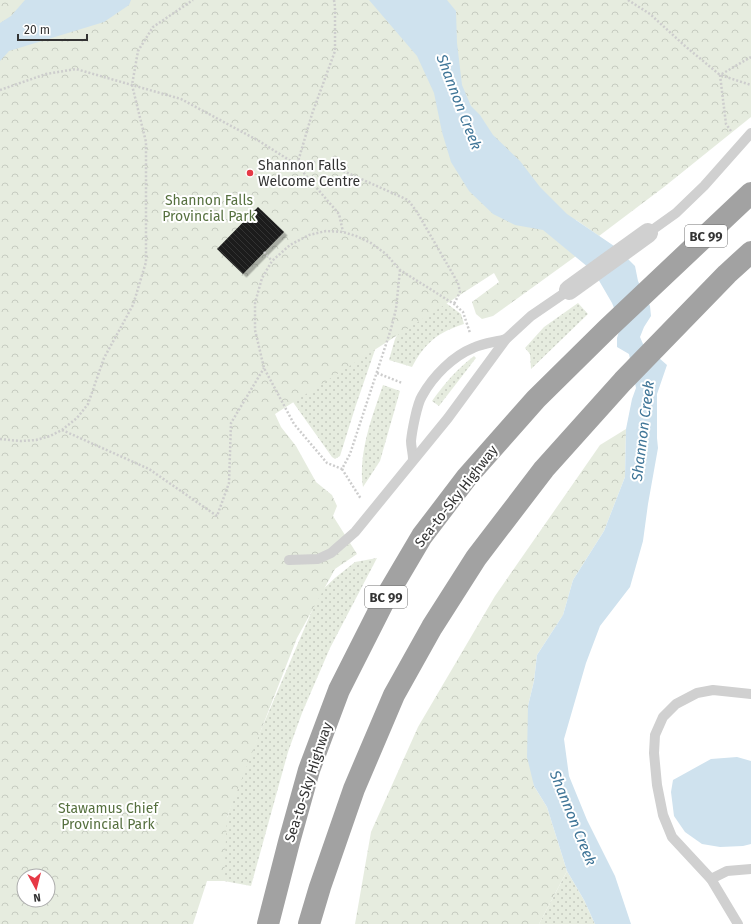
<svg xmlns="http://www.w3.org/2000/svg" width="751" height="924" font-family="'Fira Sans',sans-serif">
<defs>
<pattern id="grass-dots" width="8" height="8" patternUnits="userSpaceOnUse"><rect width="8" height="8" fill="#e6ecdf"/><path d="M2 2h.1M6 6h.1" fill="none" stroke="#c6cbc0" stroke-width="1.8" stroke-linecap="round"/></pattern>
<pattern id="forest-crowns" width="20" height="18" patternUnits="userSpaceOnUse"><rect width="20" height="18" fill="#e6ecdf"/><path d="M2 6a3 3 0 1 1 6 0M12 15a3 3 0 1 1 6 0" fill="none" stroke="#c6cbc0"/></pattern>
<pattern id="building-back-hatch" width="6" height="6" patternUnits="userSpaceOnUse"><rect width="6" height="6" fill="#1a1a1a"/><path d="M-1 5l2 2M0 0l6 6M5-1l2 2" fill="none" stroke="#333"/></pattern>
<filter id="shadow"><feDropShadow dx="3.5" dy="3.5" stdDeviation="0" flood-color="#0004"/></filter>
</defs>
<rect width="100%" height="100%" fill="#fff"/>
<g fill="url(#grass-dots)">
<path d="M435,295L461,314L464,324C438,332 425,343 412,367L389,360L395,339L405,319Z"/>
<polygon points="578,303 588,314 531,369 530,354 525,348 544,327"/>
<polygon points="378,341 355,408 340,456 335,459 332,457 295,405 281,383"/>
<path d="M474,356L476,358L439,406L432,401C444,384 457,369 474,356Z"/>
<path d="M383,385L400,391L380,461L363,487C358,453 372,417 383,385Z"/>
<polygon points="377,558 330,648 302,713 288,752 251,886 208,878 237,786 320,592 335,578 355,562"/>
<polygon points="567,871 584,900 595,924 539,924"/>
</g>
<g fill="url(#forest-crowns)" fill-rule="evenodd">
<path d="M0,0H751V117L664,187L599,236L576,220L551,236L576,256L493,316L482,319L476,314L472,302L499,282L494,273L275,414L281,427L296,446L316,482L332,495L337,506L333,516L357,554L335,569L297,638L227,817L224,881H207L193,924H0ZM24,876H48V900H24Z"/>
<polygon points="626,429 625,477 604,531 573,580 563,615 537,655 534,681 528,706 534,786 547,807 567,871 539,924 355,924 371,832 418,727 495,596 600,445"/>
</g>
<g fill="#cfe2ee">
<polygon points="25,0 131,0 129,5 104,22 9,51 0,61 0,23 11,16"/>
<polygon points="369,0 447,0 456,11 457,43 462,85 471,106 480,115 493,135 520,161 540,187 567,214 617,248 635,266 638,281 650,306 651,316 644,327 640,337 643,344 667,365 657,394 657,438 658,448 648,504 643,541 630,587 600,626 586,663 564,739 569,776 587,820 615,876 631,924 595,924 584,900 567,871 547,807 534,786 527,757 528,706 534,681 537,655 563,615 573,580 604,531 625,477 626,429 632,399 636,388 629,354 617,347 617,338 621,325 612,303 594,272 543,230 515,225 493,214 469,191 451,162 442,132 434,93 417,56"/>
<polygon points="737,757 751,761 751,844 743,846 720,847 702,844 685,832 674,816 671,792 673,780 711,759"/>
</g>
<polygon fill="url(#building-back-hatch)" filter="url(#shadow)" points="258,207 284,232 243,274 217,249"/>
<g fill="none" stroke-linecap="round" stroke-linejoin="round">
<g stroke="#cdcdcd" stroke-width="2.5" stroke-dasharray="2 2" stroke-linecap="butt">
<polyline points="334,0 335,7 335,51 312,114 297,165 321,161 408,200 417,212 458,283 460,292 454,304"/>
<polyline points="628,0 650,14 685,46 720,75 751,85"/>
<polyline points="0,90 46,74 76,69 181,99 259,141 297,165 339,214 343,232"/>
<polyline points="731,131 726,124 720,75 751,57"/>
<polyline points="264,252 272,261"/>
<polyline points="400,270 396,309 391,329 350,454 342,469 327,463 294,424 264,368 255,330 255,303 262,278 272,261 290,245 309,235 326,231 343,232 356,236 371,243 386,254 400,270 454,304 463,312 470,333"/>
<polyline points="377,373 402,383"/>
<polyline points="62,430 149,469 217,516 229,483 231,423 264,368"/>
<polyline points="0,439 20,441 36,440 50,436 62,430 77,418 88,404 104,358 133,305 146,262 146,142 132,85 138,51 153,27 193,0"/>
<polyline points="342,469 361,499"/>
</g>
<g stroke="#d0d0d0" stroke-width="10">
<polyline points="648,233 676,213 704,186 751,133"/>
<path d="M413,459C413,453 411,447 411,441C412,431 417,404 422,396C433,376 453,356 473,348C483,343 496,342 506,339"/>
<polyline points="289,560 318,559 331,553 355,532 448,418 506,339 531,316 569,290"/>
<polyline points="711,879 727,871 751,869"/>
<polyline points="738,924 711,879 672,837 663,815 657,785 654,753 655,735 663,717 676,704 697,693 713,690 751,694"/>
</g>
<polyline stroke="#d0d0d0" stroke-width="20" points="569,290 648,233"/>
<g stroke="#a2a2a2" stroke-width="22">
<polyline points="268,924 289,842 309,770 339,690 386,597 422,536 467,477 536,399 607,329 751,193"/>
<polyline points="309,924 320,887 354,789 394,695 432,627 476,558 544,469 623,381 727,274 751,252"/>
</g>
</g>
<circle fill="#e63946" stroke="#fff" stroke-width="1.5" cx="250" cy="173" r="4"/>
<g text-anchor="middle" stroke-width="4" stroke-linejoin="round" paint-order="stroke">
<g fill="#fff" stroke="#707070" stroke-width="1">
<rect x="685" y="225" width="42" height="22" rx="3"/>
<rect x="365" y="586" width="42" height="22" rx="3"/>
</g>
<g font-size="13" font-weight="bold" fill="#333">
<text x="706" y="241">BC 99</text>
<text x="386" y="602">BC 99</text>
</g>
<g font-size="14" fill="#333" stroke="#fff" text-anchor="start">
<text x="258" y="170">Shannon Falls<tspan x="258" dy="16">Welcome Centre</tspan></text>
</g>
<g font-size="14" fill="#56703f" stroke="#fff">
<text x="209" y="205">Shannon Falls<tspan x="209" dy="16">Provincial Park</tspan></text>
<text x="108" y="813">Stawamus Chief<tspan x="108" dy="16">Provincial Park</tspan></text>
</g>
<g font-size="14" fill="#333" stroke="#fff">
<text transform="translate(456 496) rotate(-52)" y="5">Sea-to-Sky Highway</text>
<text transform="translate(308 782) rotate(-72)" y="5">Sea-to-Sky Highway</text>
</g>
<g font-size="15" font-style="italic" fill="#3f7597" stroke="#fff">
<text transform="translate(459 102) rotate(69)" y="5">Shannon Creek</text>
<text transform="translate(643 431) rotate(-83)" y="5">Shannon Creek</text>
<text transform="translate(573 818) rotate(68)" y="5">Shannon Creek</text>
</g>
</g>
<g transform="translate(36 888) rotate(173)"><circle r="19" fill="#ffffff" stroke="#adadad"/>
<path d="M0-3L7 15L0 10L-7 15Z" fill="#e63946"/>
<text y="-6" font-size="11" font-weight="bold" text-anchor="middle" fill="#333333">N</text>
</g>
<path d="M18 34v6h69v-6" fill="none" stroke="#333333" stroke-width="2"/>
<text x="24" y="34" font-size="12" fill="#333333" stroke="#ffffff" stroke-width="3" paint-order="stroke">20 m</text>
</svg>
